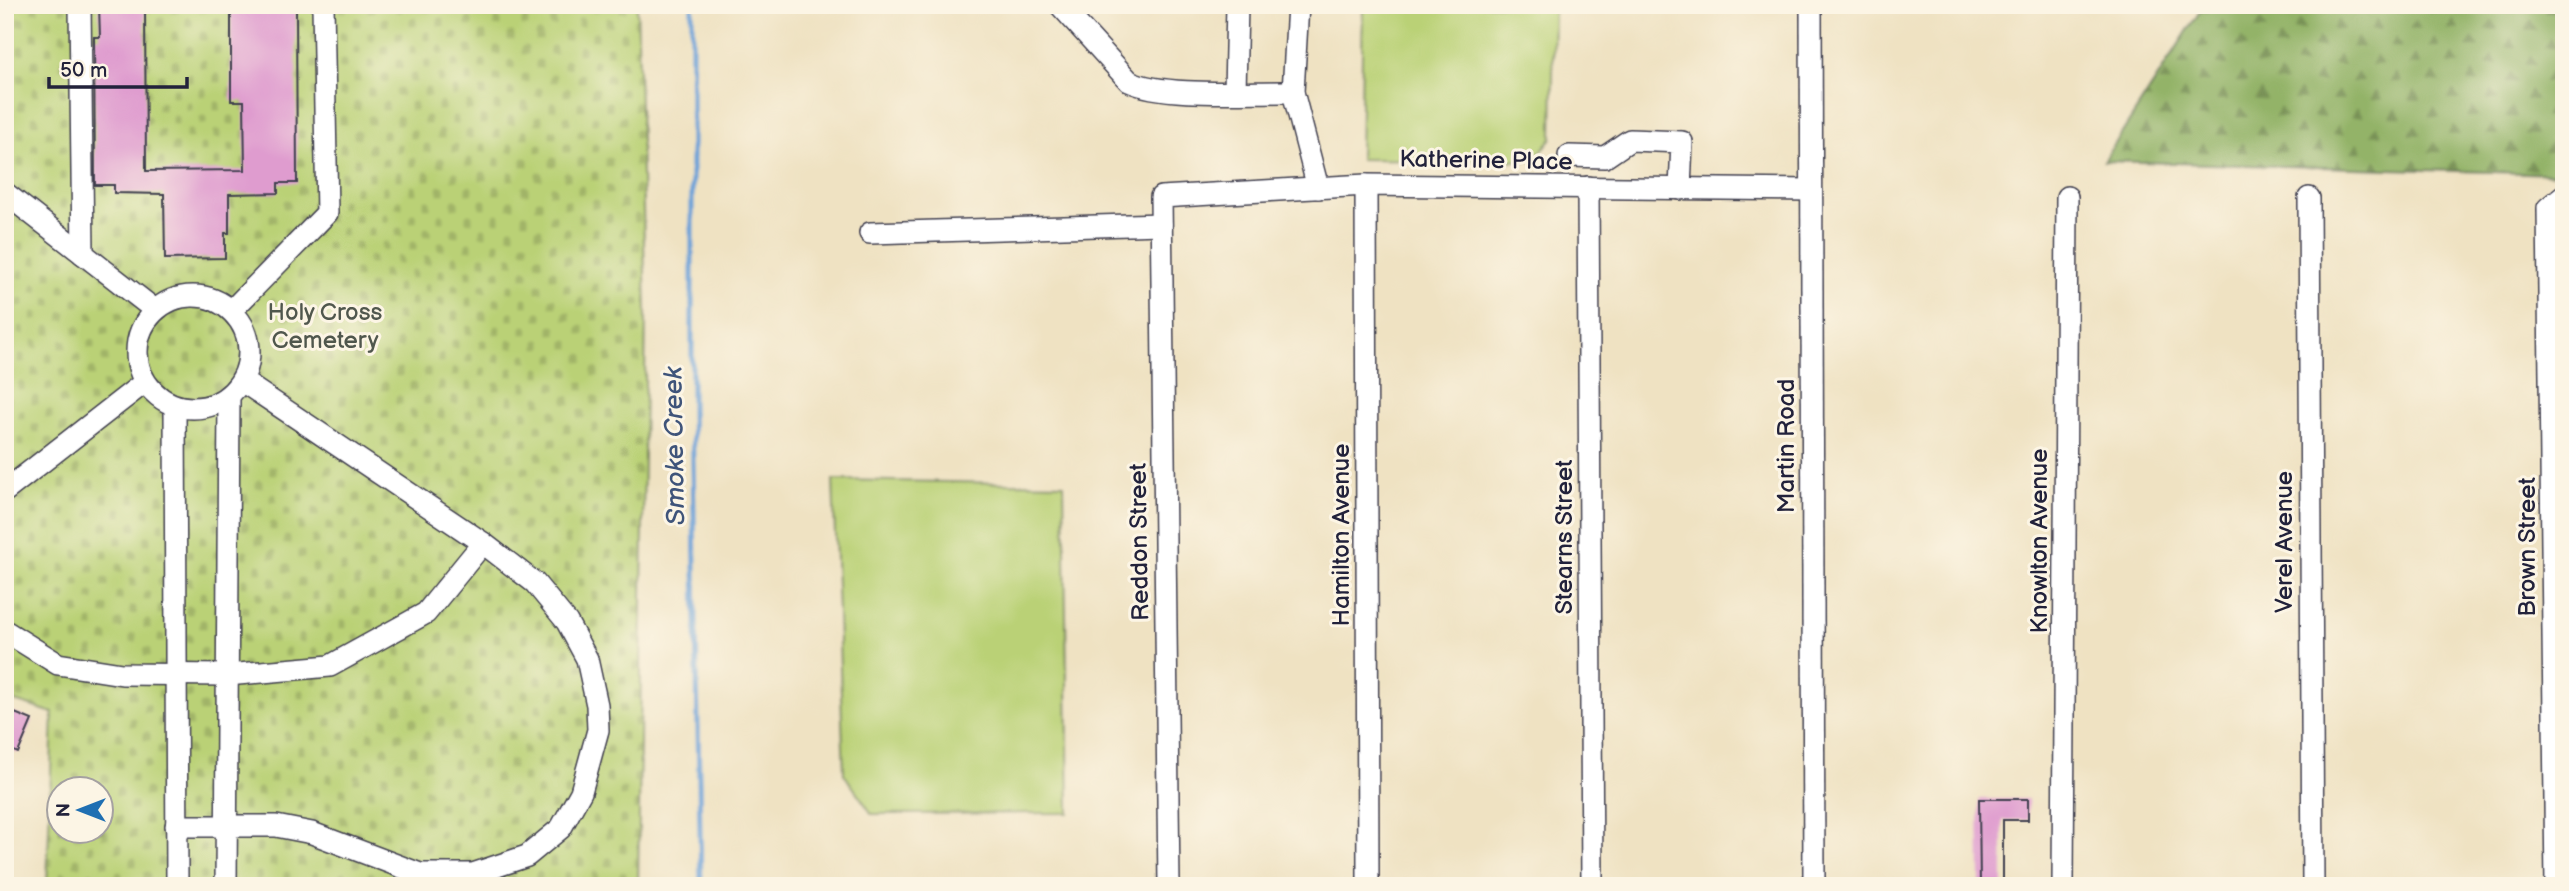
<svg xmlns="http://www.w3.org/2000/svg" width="2569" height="891" font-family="'Balsamiq Sans',sans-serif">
<defs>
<pattern id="forest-firs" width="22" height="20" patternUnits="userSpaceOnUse" patternTransform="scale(1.75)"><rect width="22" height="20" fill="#93b367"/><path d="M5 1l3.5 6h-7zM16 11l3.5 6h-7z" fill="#789156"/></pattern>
<pattern id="cemetery-stones" width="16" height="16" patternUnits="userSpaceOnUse" patternTransform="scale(1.75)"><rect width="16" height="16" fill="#bad176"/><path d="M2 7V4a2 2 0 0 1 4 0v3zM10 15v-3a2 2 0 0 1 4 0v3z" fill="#a0b367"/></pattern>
</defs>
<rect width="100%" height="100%" fill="#fcf5e5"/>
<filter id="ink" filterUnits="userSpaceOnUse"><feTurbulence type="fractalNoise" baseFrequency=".0143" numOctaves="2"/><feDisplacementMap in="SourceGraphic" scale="14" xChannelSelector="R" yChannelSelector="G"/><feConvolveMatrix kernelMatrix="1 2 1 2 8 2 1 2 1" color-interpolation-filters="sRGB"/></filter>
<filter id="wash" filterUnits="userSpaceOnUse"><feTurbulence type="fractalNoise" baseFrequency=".00686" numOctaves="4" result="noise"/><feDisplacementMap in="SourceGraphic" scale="28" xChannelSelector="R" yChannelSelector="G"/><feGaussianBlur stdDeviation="1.57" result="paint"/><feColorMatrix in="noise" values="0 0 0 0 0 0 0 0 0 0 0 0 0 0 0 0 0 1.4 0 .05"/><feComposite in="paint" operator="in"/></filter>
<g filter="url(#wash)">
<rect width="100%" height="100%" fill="#efe2c2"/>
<polygon fill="url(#forest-firs)" stroke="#5a6a51" stroke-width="2" points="2204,5 2564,5 2564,174 2104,161"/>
<path fill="url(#cemetery-stones)" stroke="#6e7a58" stroke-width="2" fill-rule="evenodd" d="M5,5H637L646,310L638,886H47L53,713L5,698ZM60,790H102V832H60Z"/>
<g fill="#bad176" stroke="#6e7a58" stroke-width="2">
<polygon points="1363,5 1554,5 1552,138 1533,161 1360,159"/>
<polygon points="833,480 1064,484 1069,813 872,814 844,774"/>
</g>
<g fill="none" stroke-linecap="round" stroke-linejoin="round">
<polyline stroke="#6ba0d8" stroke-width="5" points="692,5 692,408 701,886"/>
</g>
<g id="blocks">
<g fill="#df9ccf">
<polygon points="99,5 145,5 146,171 245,170 244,101 231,101 231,5 296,5 297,183 278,183 278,193 229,194 229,233 225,233 225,258 165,259 164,194 114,193 114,185 95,185 94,37 100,37"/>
<polygon points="5,709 32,720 18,753 5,747"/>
<polygon points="1979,799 2028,799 2028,820 2003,820 2003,886 1980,886"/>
</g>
</g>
</g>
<g filter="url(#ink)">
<use href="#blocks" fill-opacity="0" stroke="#413f4f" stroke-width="2"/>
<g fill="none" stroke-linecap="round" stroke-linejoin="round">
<defs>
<g id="minor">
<polyline points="80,5 83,254"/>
<path d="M1060,5L1129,81C1165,98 1251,91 1293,92"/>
<polyline points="1298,5 1293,92 1318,188"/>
<polyline points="1811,5 1814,886"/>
<polyline points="1235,91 1237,5"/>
<polyline points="1569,156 1605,157 1630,140 1682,142 1680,189"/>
<polyline points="1366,185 1368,886"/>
<polyline points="1588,187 1592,886"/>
<polyline points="5,193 155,310"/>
<polyline points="2309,198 2313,886"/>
<polyline points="870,233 1161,224"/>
<circle cx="193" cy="352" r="56"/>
<polyline points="232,310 327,213 323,5"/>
<polyline points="175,406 177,886"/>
<polyline points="5,491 145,382"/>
<polyline points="5,631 58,664 122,674 227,675 330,666 426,613 483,543 242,381"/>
<polyline points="176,826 276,826 312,833 420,874 473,874 527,856 561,828 581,792 598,730 597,705 587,659 567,622 535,583 483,543"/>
<polyline points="226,886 229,396"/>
<polyline points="1169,886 1161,197 1366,185 1811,190"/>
<polyline points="2063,886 2067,197"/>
<polyline points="2556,886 2548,208 2564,195"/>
</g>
</defs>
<use href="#minor" stroke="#413f4f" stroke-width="24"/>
<use href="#minor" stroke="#fff" stroke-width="21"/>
</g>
</g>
<g text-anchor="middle" stroke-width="6" stroke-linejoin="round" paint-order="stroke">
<g font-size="24" fill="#22223b" stroke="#fcf5e5">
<text transform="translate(1486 160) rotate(1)" y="8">Katherine Place</text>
<text transform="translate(1786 446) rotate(-90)" y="8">Martin Road</text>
<text transform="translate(1341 535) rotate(-90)" y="8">Hamilton Avenue</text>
<text transform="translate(1564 537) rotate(-90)" y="8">Stearns Street</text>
<text transform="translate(2039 541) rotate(-90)" y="8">Knowlton Avenue</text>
<text transform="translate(1139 542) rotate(-91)" y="8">Reddon Street</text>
<text transform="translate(2284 542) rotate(-90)" y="8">Verel Avenue</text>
<text transform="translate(2527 547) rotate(-90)" y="8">Brown Street</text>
</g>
<g font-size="24" fill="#50574d" stroke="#fcf5e5">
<text x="325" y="320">Holy Cross<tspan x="325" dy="28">Cemetery</tspan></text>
</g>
<g font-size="26" font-style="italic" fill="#3f547a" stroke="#fcf5e5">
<text transform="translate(674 446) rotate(-91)" y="9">Smoke Creek</text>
</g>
</g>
<rect width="2569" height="891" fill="none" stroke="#fcf5e5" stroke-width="28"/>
<g transform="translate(80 810) rotate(270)"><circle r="33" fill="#fcf5e5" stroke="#a5a1a1" stroke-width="2"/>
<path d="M0-5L12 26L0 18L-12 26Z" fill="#1f6fb2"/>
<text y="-10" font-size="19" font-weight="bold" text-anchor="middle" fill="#22223b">N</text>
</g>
<path d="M49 77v10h138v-10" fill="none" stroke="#22223b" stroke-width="3.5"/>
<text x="60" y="77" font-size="21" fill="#22223b" stroke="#fcf5e5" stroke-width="5" paint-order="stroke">50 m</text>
</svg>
